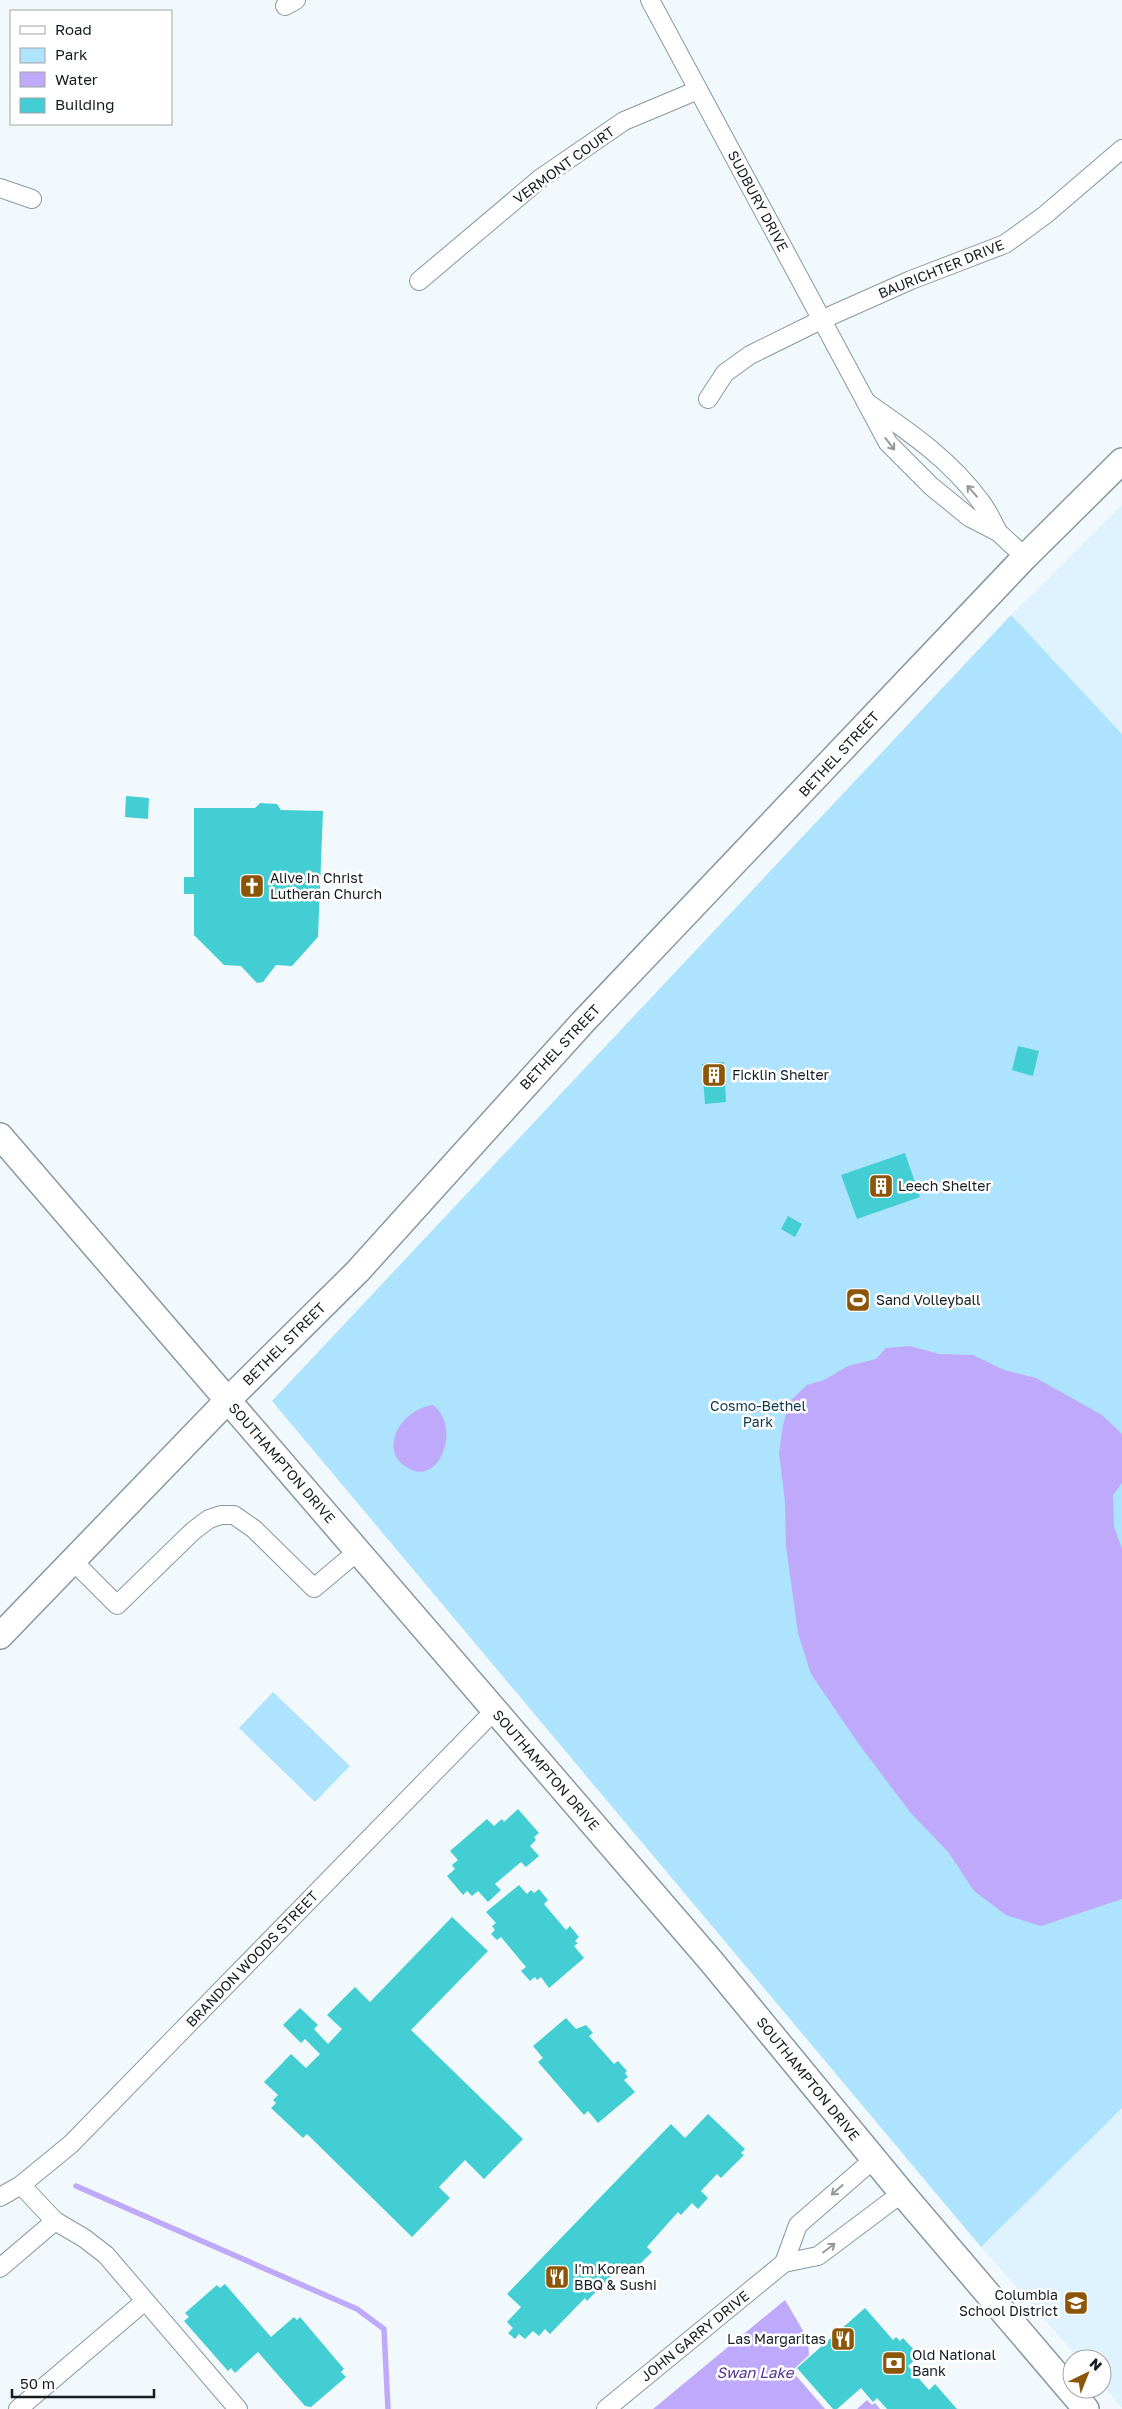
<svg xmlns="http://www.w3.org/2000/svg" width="1122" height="2409" font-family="'Golos Text',sans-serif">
<rect width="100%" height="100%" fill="#f2f9fd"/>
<g fill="#def3fe">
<polygon points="1122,505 1122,734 1011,615"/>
<polygon points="1122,2104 1122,2408 1102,2385 1102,2359 1079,2359 981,2247"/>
</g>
<g fill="#aee3fe">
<polygon points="1011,615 1122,734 1122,2108 981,2247 272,1401"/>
<polygon points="273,1692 350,1766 315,1802 239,1728"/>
</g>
<g fill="#bea9fa">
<polygon points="910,1346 939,1354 973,1355 1004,1370 1036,1378 1102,1415 1122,1434 1122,1483 1113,1495 1114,1527 1122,1549 1122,1899 1041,1926 1006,1915 974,1891 949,1853 910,1812 858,1743 811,1674 798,1633 786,1546 785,1502 779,1453 783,1426 789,1402 807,1385 824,1380 848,1366 876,1359 886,1348"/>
<path d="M433,1405C463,1428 438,1491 405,1466C399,1462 395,1457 394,1450C391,1427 412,1408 433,1405Z"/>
<polygon points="785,2300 808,2339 809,2355 792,2371 825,2409 653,2409"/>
<polygon points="867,2400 872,2405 875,2403 880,2409 857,2409"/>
</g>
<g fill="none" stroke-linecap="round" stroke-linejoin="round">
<polyline stroke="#bea9fa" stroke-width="5.5" points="76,2186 357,2309 384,2329 388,2409"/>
</g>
<g fill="#42ced2">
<polygon points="126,796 149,798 148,819 125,817"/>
<polygon points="260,803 277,804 281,810 323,811 318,937 292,966 276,965 263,982 257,983 241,966 224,965 194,935 194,894 184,894 184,877 194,877 194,808 255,808"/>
<polygon points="1018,1046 1039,1051 1033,1076 1012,1070"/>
<polygon points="724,1062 726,1102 705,1104 702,1064"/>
<polygon points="905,1153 920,1197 857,1219 841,1175"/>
<polygon points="788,1216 802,1224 795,1237 781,1229"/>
<polygon points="518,1809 539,1833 534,1837 536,1840 530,1846 539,1856 526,1867 521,1862 495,1884 501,1890 488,1902 478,1891 472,1896 467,1891 463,1895 447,1876 455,1869 452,1865 458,1860 450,1851 487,1819 494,1826 502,1819 504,1822"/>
<polygon points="519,1885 527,1894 531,1890 534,1893 539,1889 548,1900 544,1904 566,1930 570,1926 579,1937 575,1941 578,1943 574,1946 584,1958 549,1988 541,1977 537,1980 535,1977 530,1981 521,1971 526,1967 501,1937 497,1940 491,1934 495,1930 492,1926 496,1923 486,1912"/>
<polygon points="452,1917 488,1951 411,2030 523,2139 484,2179 465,2160 439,2187 450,2198 412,2237 307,2134 303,2138 271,2108 276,2103 273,2100 278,2095 264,2082 291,2054 306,2068 320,2054 305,2039 301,2043 283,2025 300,2008 318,2025 314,2029 328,2044 342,2029 327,2015 355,1987 370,2002"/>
<polygon points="566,2018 576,2029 586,2025 593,2033 589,2036 614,2064 618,2061 627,2071 625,2073 628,2077 624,2080 635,2092 598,2123 588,2111 584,2115 538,2062 543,2058 533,2046"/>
<polygon points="708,2114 745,2149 741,2153 744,2155 721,2178 717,2174 701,2191 708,2198 698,2209 692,2203 681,2215 678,2212 647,2247 652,2252 631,2273 627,2269 623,2272 619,2268 587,2301 585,2298 550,2334 545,2329 539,2336 533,2331 525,2339 519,2334 515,2339 508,2333 513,2328 507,2322 521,2307 507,2294 671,2124 685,2138"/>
<polygon points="225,2284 271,2337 294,2317 297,2320 300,2317 344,2369 341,2372 346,2377 311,2407 305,2406 258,2352 235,2373 231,2368 228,2371 184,2321 189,2317 185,2313 217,2285 220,2288"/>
<polygon points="865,2308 893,2340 896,2337 900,2341 903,2338 916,2352 913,2355 916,2359 908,2366 929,2390 935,2384 957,2409 887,2409 877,2398 873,2402 861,2388 837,2409 833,2409 797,2368"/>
</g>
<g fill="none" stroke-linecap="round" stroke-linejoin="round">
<defs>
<g id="street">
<polyline points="650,0 888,443 931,486 969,517 998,532 1025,557"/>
<polyline points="285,6 296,0"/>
<polyline points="0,188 32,199"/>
<polyline points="419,281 541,178 624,121 698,90"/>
<polyline points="708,399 725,373 750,355 821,320 911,280 1005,244 1045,215 1122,149"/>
<path d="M866,402C908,431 951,460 981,502C988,511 993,522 998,532"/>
<polyline points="73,1561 117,1605 193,1531 209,1519 221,1515 234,1515 254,1529 314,1588 358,1551"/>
<polyline points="21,2185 55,2221 84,2238 106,2255 238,2409"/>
<polyline points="0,2197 21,2185 71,2144 495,1710"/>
<polyline points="784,2263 798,2225 874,2159"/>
<polyline points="0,2268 55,2221"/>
<polyline points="18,2409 145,2301"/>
<polyline points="606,2409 784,2263 818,2256 902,2193"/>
</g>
<g id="secondary">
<polyline points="0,1136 711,1961 902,2193 1086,2409"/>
<polyline points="0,1636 228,1400 358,1271 582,1023 1025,557 1122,461"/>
</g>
</defs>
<use href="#street" stroke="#8899a2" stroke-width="20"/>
<use href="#secondary" stroke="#8899a2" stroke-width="28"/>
<use href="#street" stroke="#fff" stroke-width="18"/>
<use href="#secondary" stroke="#fff" stroke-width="25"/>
</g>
<defs><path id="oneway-shaft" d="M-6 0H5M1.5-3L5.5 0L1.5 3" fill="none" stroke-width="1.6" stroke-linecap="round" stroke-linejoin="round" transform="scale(1.25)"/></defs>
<g stroke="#96999b">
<use href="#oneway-shaft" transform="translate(890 444) rotate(52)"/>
<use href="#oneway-shaft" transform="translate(972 491) rotate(-132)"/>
<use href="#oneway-shaft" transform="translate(837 2190) rotate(139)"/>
<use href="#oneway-shaft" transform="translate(829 2248) rotate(-37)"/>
</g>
<defs>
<symbol id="church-square" viewBox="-11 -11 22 22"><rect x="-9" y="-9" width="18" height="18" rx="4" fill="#8c5608" stroke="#fff"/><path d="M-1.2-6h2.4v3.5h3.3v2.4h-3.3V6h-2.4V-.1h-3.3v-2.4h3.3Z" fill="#fff"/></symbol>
<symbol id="building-square" viewBox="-11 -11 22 22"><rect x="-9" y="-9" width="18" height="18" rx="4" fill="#8c5608" stroke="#fff"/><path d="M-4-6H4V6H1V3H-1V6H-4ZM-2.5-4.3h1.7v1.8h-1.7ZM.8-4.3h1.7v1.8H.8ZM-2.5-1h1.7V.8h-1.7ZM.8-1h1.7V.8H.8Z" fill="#fff"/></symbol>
<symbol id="stadium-square" viewBox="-11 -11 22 22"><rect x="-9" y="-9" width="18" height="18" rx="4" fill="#8c5608" stroke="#fff"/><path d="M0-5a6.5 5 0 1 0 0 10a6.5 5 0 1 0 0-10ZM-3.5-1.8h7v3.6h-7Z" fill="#fff"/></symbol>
<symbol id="restaurant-square" viewBox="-11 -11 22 22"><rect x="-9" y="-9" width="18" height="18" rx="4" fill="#8c5608" stroke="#fff"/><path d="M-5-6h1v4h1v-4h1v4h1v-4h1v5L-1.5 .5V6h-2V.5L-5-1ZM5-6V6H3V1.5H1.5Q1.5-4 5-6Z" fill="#fff"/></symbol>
<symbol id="school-square" viewBox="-11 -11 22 22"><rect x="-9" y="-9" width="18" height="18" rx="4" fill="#8c5608" stroke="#fff"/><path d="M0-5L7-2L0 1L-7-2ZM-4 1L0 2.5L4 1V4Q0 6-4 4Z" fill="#fff"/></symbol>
<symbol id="bank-square" viewBox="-11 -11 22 22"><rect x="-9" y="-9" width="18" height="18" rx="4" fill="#8c5608" stroke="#fff"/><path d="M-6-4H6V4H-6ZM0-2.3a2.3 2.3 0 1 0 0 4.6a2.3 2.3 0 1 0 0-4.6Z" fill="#fff"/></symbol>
</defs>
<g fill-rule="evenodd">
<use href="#church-square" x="238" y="872" width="28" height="28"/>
<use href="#building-square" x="700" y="1061" width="28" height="28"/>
<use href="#building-square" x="867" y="1172" width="28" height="28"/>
<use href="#stadium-square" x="844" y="1286" width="28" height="28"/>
<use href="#restaurant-square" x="543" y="2263" width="28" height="28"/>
<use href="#school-square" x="1062" y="2289" width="28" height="28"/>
<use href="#restaurant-square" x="829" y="2325" width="28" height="28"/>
<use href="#bank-square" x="880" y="2349" width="28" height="28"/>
</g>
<g text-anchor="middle" stroke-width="5" stroke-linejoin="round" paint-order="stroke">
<g font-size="14" fill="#161d20" stroke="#fff">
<text transform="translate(564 165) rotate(-36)" y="5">VERMONT COURT</text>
<text transform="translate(758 201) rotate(62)" y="5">SUDBURY DRIVE</text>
<text transform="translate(941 269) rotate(-22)" y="5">BAURICHTER DRIVE</text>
<text transform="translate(839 754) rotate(-47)" y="5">BETHEL STREET</text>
<text transform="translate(560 1047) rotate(-47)" y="5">BETHEL STREET</text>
<text transform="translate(284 1344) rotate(-45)" y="5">BETHEL STREET</text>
<text transform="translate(282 1463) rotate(49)" y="5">SOUTHAMPTON DRIVE</text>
<text transform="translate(546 1770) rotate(49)" y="5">SOUTHAMPTON DRIVE</text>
<text transform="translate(252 1959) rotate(-46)" y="5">BRANDON WOODS STREET</text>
<text transform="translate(808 2079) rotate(51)" y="5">SOUTHAMPTON DRIVE</text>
<text transform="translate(695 2336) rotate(-39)" y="5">JOHN GARRY DRIVE</text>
</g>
<g font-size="14" fill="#161d20" stroke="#fff" text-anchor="start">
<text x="270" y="883">Alive In Christ<tspan x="270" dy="16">Lutheran Church</tspan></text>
<text x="732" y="1080">Ficklin Shelter</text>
<text x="898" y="1191">Leech Shelter</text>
<text x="876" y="1305">Sand Volleyball</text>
<text x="574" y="2274">I'm Korean<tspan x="574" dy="16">BBQ &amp; Sushi</tspan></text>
<text x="1058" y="2300" text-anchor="end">Columbia<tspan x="1058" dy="16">School District</tspan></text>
<text x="826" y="2344" text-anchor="end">Las Margaritas</text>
<text x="912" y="2360">Old National<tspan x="912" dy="16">Bank</tspan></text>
</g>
<g font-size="14" fill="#0a394c" stroke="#fff">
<text x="758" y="1411">Cosmo-Bethel<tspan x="758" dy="16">Park</tspan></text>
</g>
<g font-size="15" font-style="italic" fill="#53328f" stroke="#fff">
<text x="755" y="2378">Swan Lake</text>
</g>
</g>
<rect x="10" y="10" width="162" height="115" fill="#ffffff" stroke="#a2a5a6"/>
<rect x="20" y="26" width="25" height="8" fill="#ffffff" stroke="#a2a5a6"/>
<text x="55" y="35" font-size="15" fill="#161d20">Road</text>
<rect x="20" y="48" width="25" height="15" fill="#aee3fe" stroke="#a2a5a6"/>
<text x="55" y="60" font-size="15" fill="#161d20">Park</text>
<rect x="20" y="72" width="25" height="15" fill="#bea9fa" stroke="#a2a5a6"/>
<text x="55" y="85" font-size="15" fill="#161d20">Water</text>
<rect x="20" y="98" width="25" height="15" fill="#42ced2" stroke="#a2a5a6"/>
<text x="55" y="110" font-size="15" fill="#161d20">Building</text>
<g transform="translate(1087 2374) rotate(43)"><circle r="24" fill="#ffffff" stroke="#a2a5a6"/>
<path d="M0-4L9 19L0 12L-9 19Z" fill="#8c5608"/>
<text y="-8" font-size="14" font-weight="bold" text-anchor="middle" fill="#161d20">N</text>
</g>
<path d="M12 2389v8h142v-8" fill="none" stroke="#161d20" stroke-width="2.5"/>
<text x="20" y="2389" font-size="15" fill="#161d20" stroke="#ffffff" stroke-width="4" paint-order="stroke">50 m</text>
</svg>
